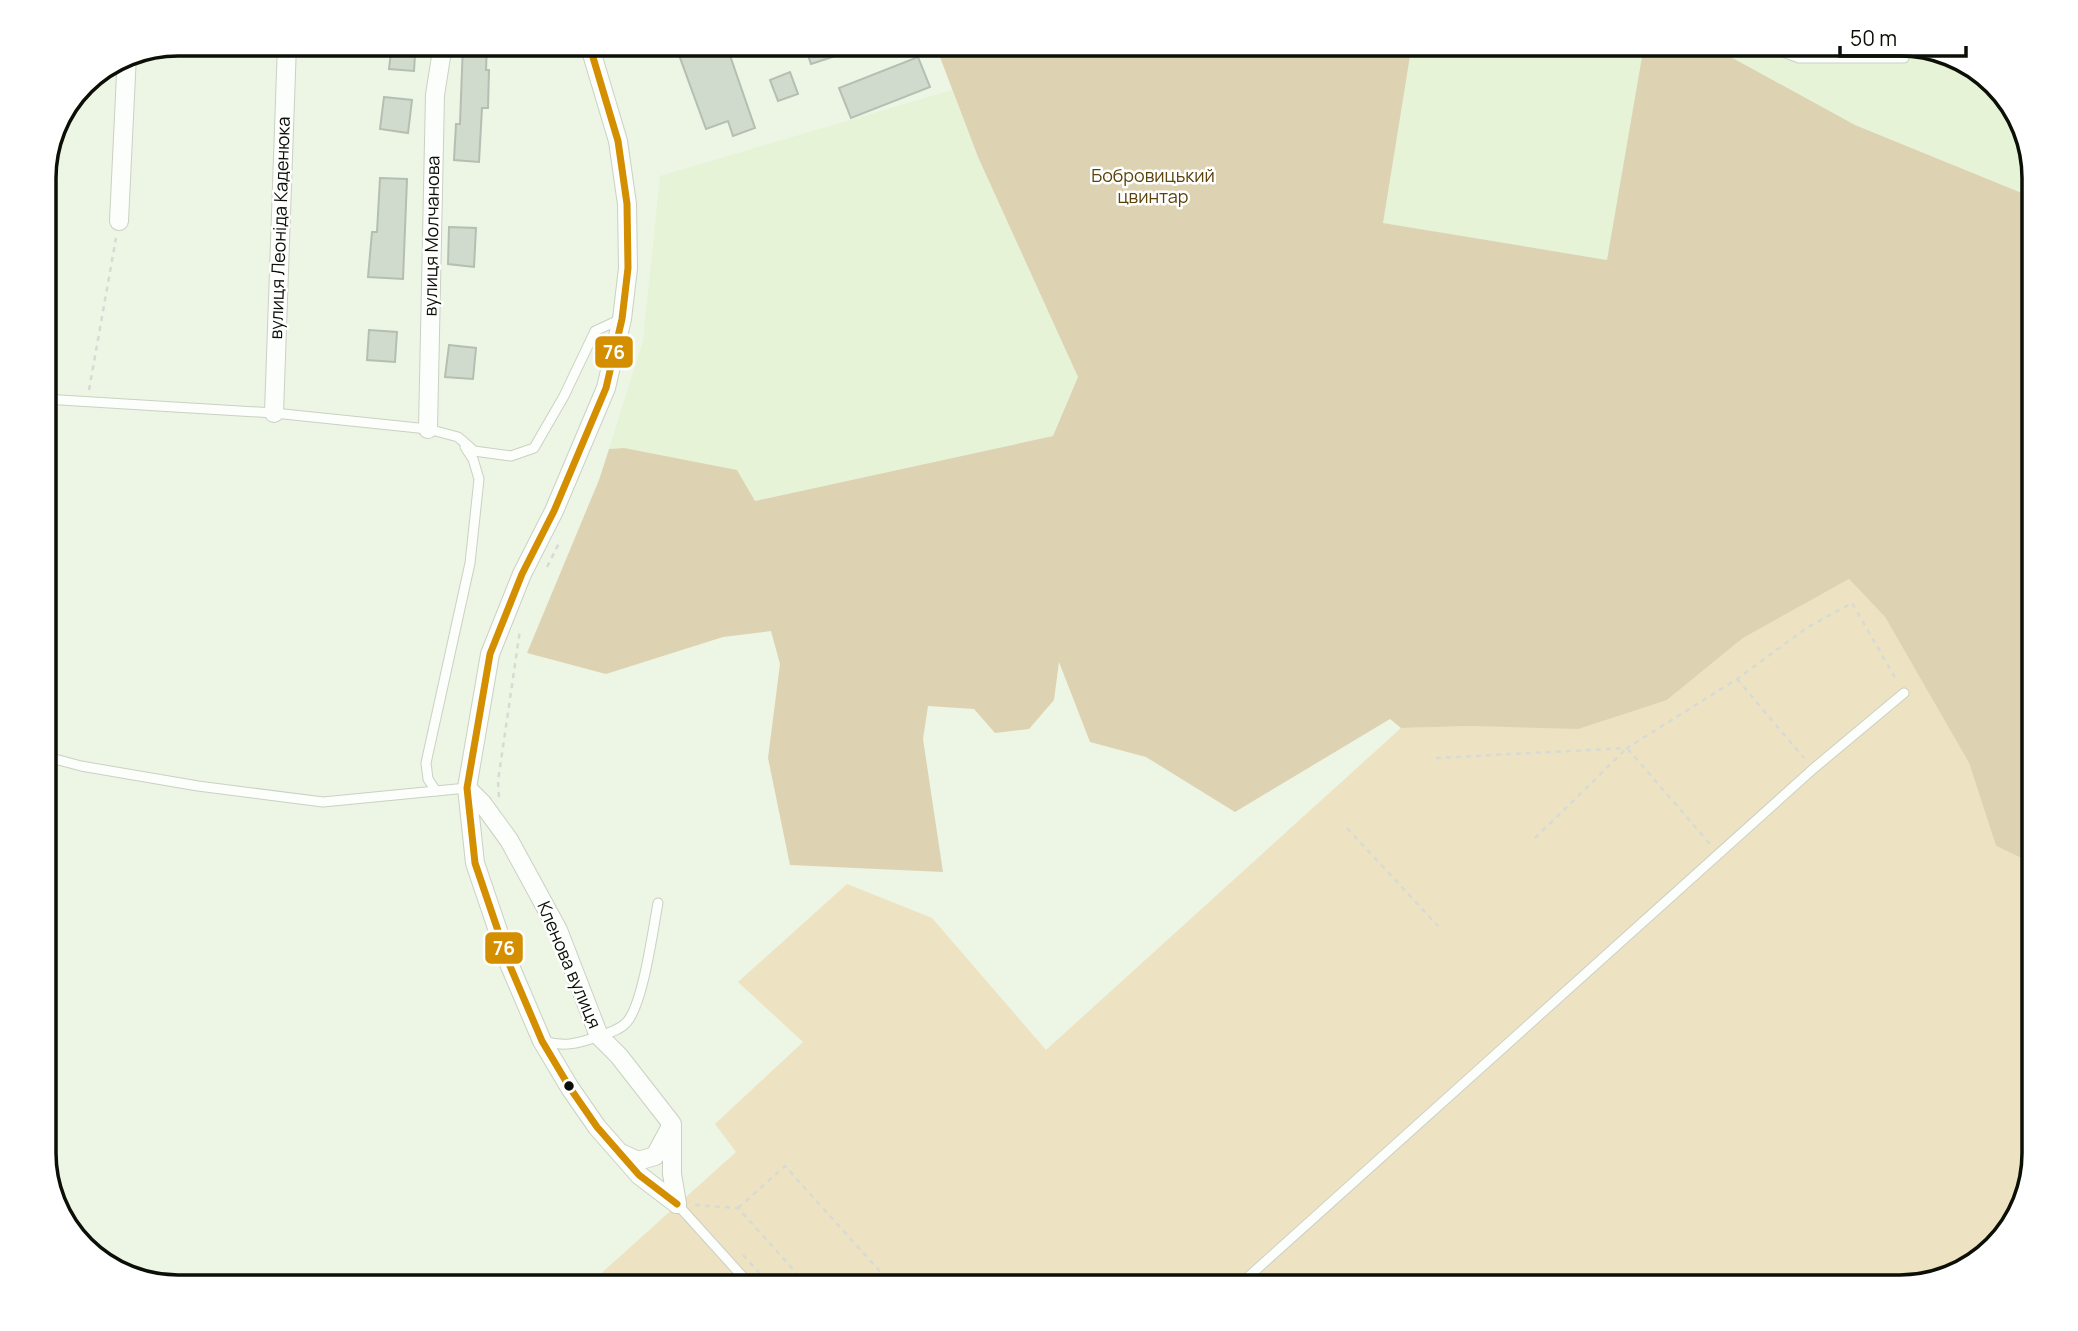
<svg xmlns="http://www.w3.org/2000/svg" width="2078" height="1331" font-family="Manrope,sans-serif">
<rect width="100%" height="100%" fill="#edf5e4"/>
<g fill="#e6f3d7">
<polygon points="1408,44 1600,44 1643,51 1608,260 1382,223 1410,56"/>
<polygon points="1707,44 1889,44 1995,88 2016,111 2034,177 2034,198 1855,125"/>
<polygon points="952,90 978,157 1078,377 1053,436 754,501 737,470 624,448 609,449 643,341 660,176"/>
</g>
<polygon fill="#ede3c3" points="1849,579 1885,617 1969,763 1996,846 2034,864 2034,1154 2012,1227 1967,1269 1900,1287 586,1287 736,1152 715,1124 803,1042 738,982 847,884 932,918 1046,1050 1401,728 1474,726 1667,700 1743,638"/>
<g fill="#ddd3b3">
<polygon points="935,44 1408,44 1410,56 1383,223 1607,260 1643,51 1600,44 1707,44 1855,125 2034,198 2034,864 1996,846 1969,763 1885,617 1849,579 1743,638 1667,700 1578,729 1474,726 1401,728 1390,719 1235,812 1146,757 1090,742 1059,662 1054,700 1029,729 995,733 974,709 928,706 923,739 943,872 790,865 768,758 780,664 771,631 723,637 606,674 527,653 599,480 609,449 624,448 737,470 755,501 1053,436 1078,377 978,157"/>
<polygon points="1889,44 1900,44 1974,66 1995,88"/>
</g>
<g fill="#d0dbcd" stroke="#b5beb2" stroke-width="2">
<polygon points="463,44 487,44 486,70 489,70 488,108 482,108 479,162 454,160 456,124 460,124"/>
<polygon points="675,44 726,44 755,128 733,136 728,121 706,129"/>
<polygon points="804,44 866,44 866,46 811,64"/>
<polygon points="391,52 415,55 414,71 389,69"/>
<polygon points="918,57 930,87 851,118 839,88"/>
<polygon points="790,72 798,94 778,101 770,80"/>
<polygon points="384,97 412,100 408,133 380,129"/>
<polygon points="380,178 407,179 403,279 368,277 372,232 377,232"/>
<polygon points="449,227 476,228 474,267 448,264"/>
<polygon points="369,330 397,332 395,362 367,360"/>
<polygon points="449,345 476,348 473,379 445,377"/>
</g>
<g fill="none" stroke-linecap="round" stroke-linejoin="round">
<defs>
<g id="service">
<polyline points="876,44 877,52"/>
<polyline points="1762,44 1799,58 1904,58"/>
<polyline points="44,399 274,413 428,429 458,437 474,451 511,456 534,448 564,396 595,331 621,319"/>
<polyline points="465,447 473,459 479,479 470,563 426,763 428,779 436,791 467,788"/>
<polyline points="44,756 81,766 198,786 323,802 436,791"/>
<path d="M544,1041C563,1047 577,1044 596,1037C606,1034 618,1031 626,1023C643,1006 653,929 658,903"/>
<polyline points="677,1204 752,1287"/>
<polyline points="1237,1287 1813,769 1904,693"/>
</g>
<g id="minor">
<polyline points="589,44 618,141 627,204 628,268 622,319 606,388 554,511 522,574 490,654 467,788 475,863 510,966 542,1041 570,1088 597,1127 639,1175 677,1204"/>
<polyline points="119,221 127,54"/>
<polyline points="274,413 287,44"/>
<polyline points="428,429 435,95 443,44"/>
<polyline points="467,788 482,803 509,840 558,930 599,1036 619,1056 672,1124 672,1174 677,1204"/>
<polyline points="623,1154 638,1161 655,1156 670,1128"/>
</g>
</defs>
<use href="#service" stroke="#cad1c3" stroke-width="11"/>
<use href="#minor" stroke="#cad1c3" stroke-width="20"/>
<g stroke="#d8dad5" stroke-width="2.5" stroke-dasharray="5 5" stroke-linecap="butt">
<polyline points="89,390 116,238"/>
<polyline points="547,567 560,541"/>
<polyline points="1737,679 1804,758"/>
<polyline points="1436,758 1627,748 1737,679 1808,627 1852,603 1897,681"/>
<polyline points="499,797 498,781 520,630"/>
<polyline points="1347,828 1438,926"/>
<polyline points="1535,838 1627,748 1710,844"/>
<polyline points="695,1205 738,1208 809,1287"/>
<polyline points="738,1208 785,1166 894,1287"/>
<polyline points="743,1255 772,1287"/>
</g>
<use href="#service" stroke="#fcfefb" stroke-width="9"/>
<use href="#minor" stroke="#fcfefb" stroke-width="18"/>
<defs>
<polyline id="bus-1" points="589,44 618,141 627,204 628,268 622,319 606,388 554,511 522,574 490,654 467,788 475,863 510,966 542,1041 570,1088 597,1127 639,1175 677,1204"/>
</defs>
<use href="#bus-1" stroke="#fff" stroke-width="12"/>
<use href="#bus-1" stroke="#d48f01" stroke-width="7"/>
</g>
<circle fill="#0b0f06" stroke="#fff" stroke-width="2.5" cx="569" cy="1086" r="6"/>
<g text-anchor="middle" stroke-width="5" stroke-linejoin="round" paint-order="stroke">
<g font-size="18" fill="#5b4209" stroke="#fff">
<text x="1153" y="182">Бобровицький<tspan x="1153" dy="21">цвинтар</tspan></text>
</g>
<g font-size="18" fill="#0b0f06" stroke="#fff">
<text transform="translate(280 228) rotate(-88)" y="6">вулиця Леоніда Каденюка</text>
<text transform="translate(432 236) rotate(-89)" y="6">вулиця Молчанова</text>
<text transform="translate(569 965) rotate(67)" y="6">Кленова вулиця</text>
</g>
</g>
<path d="M0 0H2078V1331H0ZM178 56H1900A122 122 0 0 1 2022 178V1153A122 122 0 0 1 1900 1275H178A122 122 0 0 1 56 1153V178A122 122 0 0 1 178 56Z" fill="#fff" fill-rule="evenodd"/>
<path fill="none" stroke="#0b0f06" stroke-width="3.5" d="M178 56H1900A122 122 0 0 1 2022 178V1153A122 122 0 0 1 1900 1275H178A122 122 0 0 1 56 1153V178A122 122 0 0 1 178 56Z"/>
<g stroke="#fff" stroke-width="2.5">
<rect x="594" y="335" width="40" height="34" rx="7" fill="#d48f01"/>
<rect x="484" y="931" width="40" height="34" rx="7" fill="#d48f01"/>
</g>
<g font-size="19" text-anchor="middle" font-weight="bold" fill="#fff">
<text x="614" y="359">76</text>
<text x="504" y="955">76</text>
</g>
<path d="M1840 46v10h126v-10" fill="none" stroke="#0b0f06" stroke-width="3.5"/>
<text x="1850" y="46" font-size="21" fill="#0b0f06" stroke="#ffffff" stroke-width="5" paint-order="stroke">50 m</text>
</svg>
